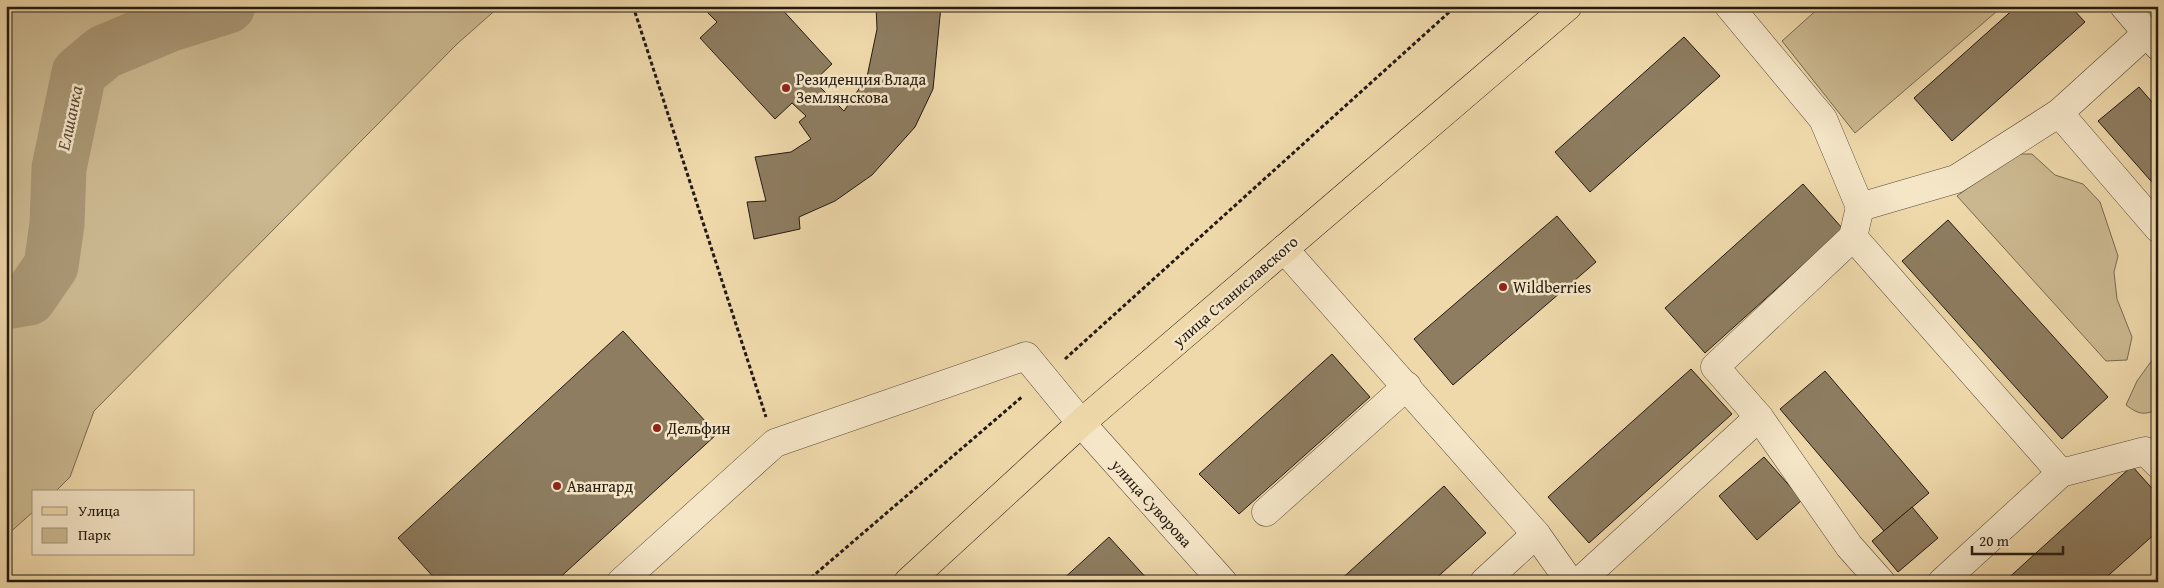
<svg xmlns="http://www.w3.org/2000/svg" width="2164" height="588" font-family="'Gentium Book Plus',serif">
<rect width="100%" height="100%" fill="#efd9ab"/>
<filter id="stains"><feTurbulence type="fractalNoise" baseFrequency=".004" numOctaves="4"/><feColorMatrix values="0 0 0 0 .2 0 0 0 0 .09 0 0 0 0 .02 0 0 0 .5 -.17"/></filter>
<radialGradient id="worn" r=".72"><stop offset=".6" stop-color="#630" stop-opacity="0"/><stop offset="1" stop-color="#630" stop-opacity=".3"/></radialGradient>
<g fill="#ccb991" stroke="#786a50">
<polygon points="6,6 500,6 457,44 94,411 70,477 55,492 34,492 34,511 6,536"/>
<polygon points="1821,6 2003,6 1855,133 1782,41"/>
<polygon points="2014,154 2032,154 2055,175 2083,184 2100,202 2118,256 2114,272 2117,299 2132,337 2127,360 2106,361 1957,196"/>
<path d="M2158,352V409C2144,416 2138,414 2126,405L2137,381Z"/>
</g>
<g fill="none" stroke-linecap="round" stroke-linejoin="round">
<polyline stroke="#aa9876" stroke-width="55" points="6,302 29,298 51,266 57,224 59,168 79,73 104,52 171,24 228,6"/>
</g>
<g fill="#8e7d61" stroke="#241a10">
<polygon points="701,6 730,6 732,8 734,6 779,6 832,64 814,81 844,111 867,77 877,29 876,6 941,6 933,89 915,127 872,175 835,201 799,217 800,229 754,239 747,202 766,201 755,157 791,152 811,139 799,122 806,116 792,103 775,119 700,38 717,22"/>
<polygon points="2017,6 2070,6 2085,22 1952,141 1914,98"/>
<polygon points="1684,37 1720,76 1590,192 1555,152"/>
<polygon points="2139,87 2158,109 2158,189 2098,121"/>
<polygon points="1803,184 1843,229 1705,353 1665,308"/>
<polygon points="1557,216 1596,262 1453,385 1414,339"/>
<polygon points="1948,220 2108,397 2062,439 1902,261"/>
<polygon points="623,331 717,434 555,582 438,582 398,538"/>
<polygon points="1332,354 1370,397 1239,514 1199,474"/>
<polygon points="1691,369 1732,414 1589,543 1548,497"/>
<polygon points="1825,371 1929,493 1884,531 1780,409"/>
<polygon points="1764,457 1802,500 1757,540 1719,496"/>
<polygon points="2132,466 2158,495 2158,531 2101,582 2004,582"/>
<polygon points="1444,486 1486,533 1432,582 1338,582"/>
<polygon points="1912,507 1938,538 1898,572 1872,541"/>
<polygon points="1109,537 1150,582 1060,582"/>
</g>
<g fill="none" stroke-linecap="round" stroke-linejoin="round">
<defs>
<g id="minor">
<polyline points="1729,6 1823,119 1860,207"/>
<polyline points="2124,6 2158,46"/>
<polyline points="2059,113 2158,228"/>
<polyline points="1860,207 1853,237 2061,473"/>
<polyline points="1860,207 1956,179 2059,113 2147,33"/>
<polyline points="1853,237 1715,367 1759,417 1849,546 1881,582"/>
<polyline points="1284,249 1536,534 1570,582"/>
<polyline points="1266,512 1407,386"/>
<polyline points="621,582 775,443 1026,356 1081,423 1223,582"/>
<polyline points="1484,582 1536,534"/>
<polyline points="1579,582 1759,417"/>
<polyline points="1942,582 2061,473 2145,451 2158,464"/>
</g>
<polyline id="major" points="908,582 1081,423 1568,6"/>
</defs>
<use href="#minor" stroke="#574a37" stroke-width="29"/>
<use href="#major" stroke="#241a10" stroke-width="29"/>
<g stroke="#241a10" stroke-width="3" stroke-dasharray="4 2.5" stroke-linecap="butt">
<polyline points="633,6 766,417"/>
<polyline points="1065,359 1456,6"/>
<polyline points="806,582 1023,396"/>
</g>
<use href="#minor" stroke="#f5e6c8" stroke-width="28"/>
<use href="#major" stroke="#efd9ab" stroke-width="28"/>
</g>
<g fill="#8f2418" stroke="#f5e6c8" stroke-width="2">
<circle cx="786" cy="88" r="5"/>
<circle cx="1503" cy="287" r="5"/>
<circle cx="657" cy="428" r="5"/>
<circle cx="557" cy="486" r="5"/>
</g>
<g text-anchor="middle" stroke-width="5" stroke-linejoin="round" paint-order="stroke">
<g font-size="16" fill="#241a10" stroke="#f5e6c8" text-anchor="start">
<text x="796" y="85">Резиденция Влада<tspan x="796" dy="18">Землянскова</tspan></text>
<text x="1513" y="293">Wildberries</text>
<text x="667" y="434">Дельфин</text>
<text x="567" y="492">Авангард</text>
</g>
<g font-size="16" fill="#241a10" stroke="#f5e6c8">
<text transform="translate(1235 291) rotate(-41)" y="6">улица Станиславского</text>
<text transform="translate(1152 503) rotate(48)" y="6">улица Суворова</text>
</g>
<g font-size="18" font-style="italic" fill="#5a4c39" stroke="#f5e6c8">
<text transform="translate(70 118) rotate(-78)" y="6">Елшанка</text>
</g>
</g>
<rect width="2164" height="588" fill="none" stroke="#efd9ab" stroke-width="25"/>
<rect x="8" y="8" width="2149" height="573" fill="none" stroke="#241a10" stroke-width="2.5"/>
<rect x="12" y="12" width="2139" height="563" fill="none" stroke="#241a10"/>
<rect x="32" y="490" width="162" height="65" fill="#f5e6c8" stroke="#a1947e"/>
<rect x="42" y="507" width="25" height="8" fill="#efd9ab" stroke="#a1947e"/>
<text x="78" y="516" font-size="15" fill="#241a10">Улица</text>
<rect x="42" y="528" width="25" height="15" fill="#ccb991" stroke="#a1947e"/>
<text x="78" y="540" font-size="15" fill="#241a10">Парк</text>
<path d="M1972 546v8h91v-8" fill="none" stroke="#241a10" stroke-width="2.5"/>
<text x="1979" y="546" font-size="15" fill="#241a10" stroke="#f5e6c8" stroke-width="4" paint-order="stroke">20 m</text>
<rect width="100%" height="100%" filter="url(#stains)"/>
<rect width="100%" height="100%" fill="url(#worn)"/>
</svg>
